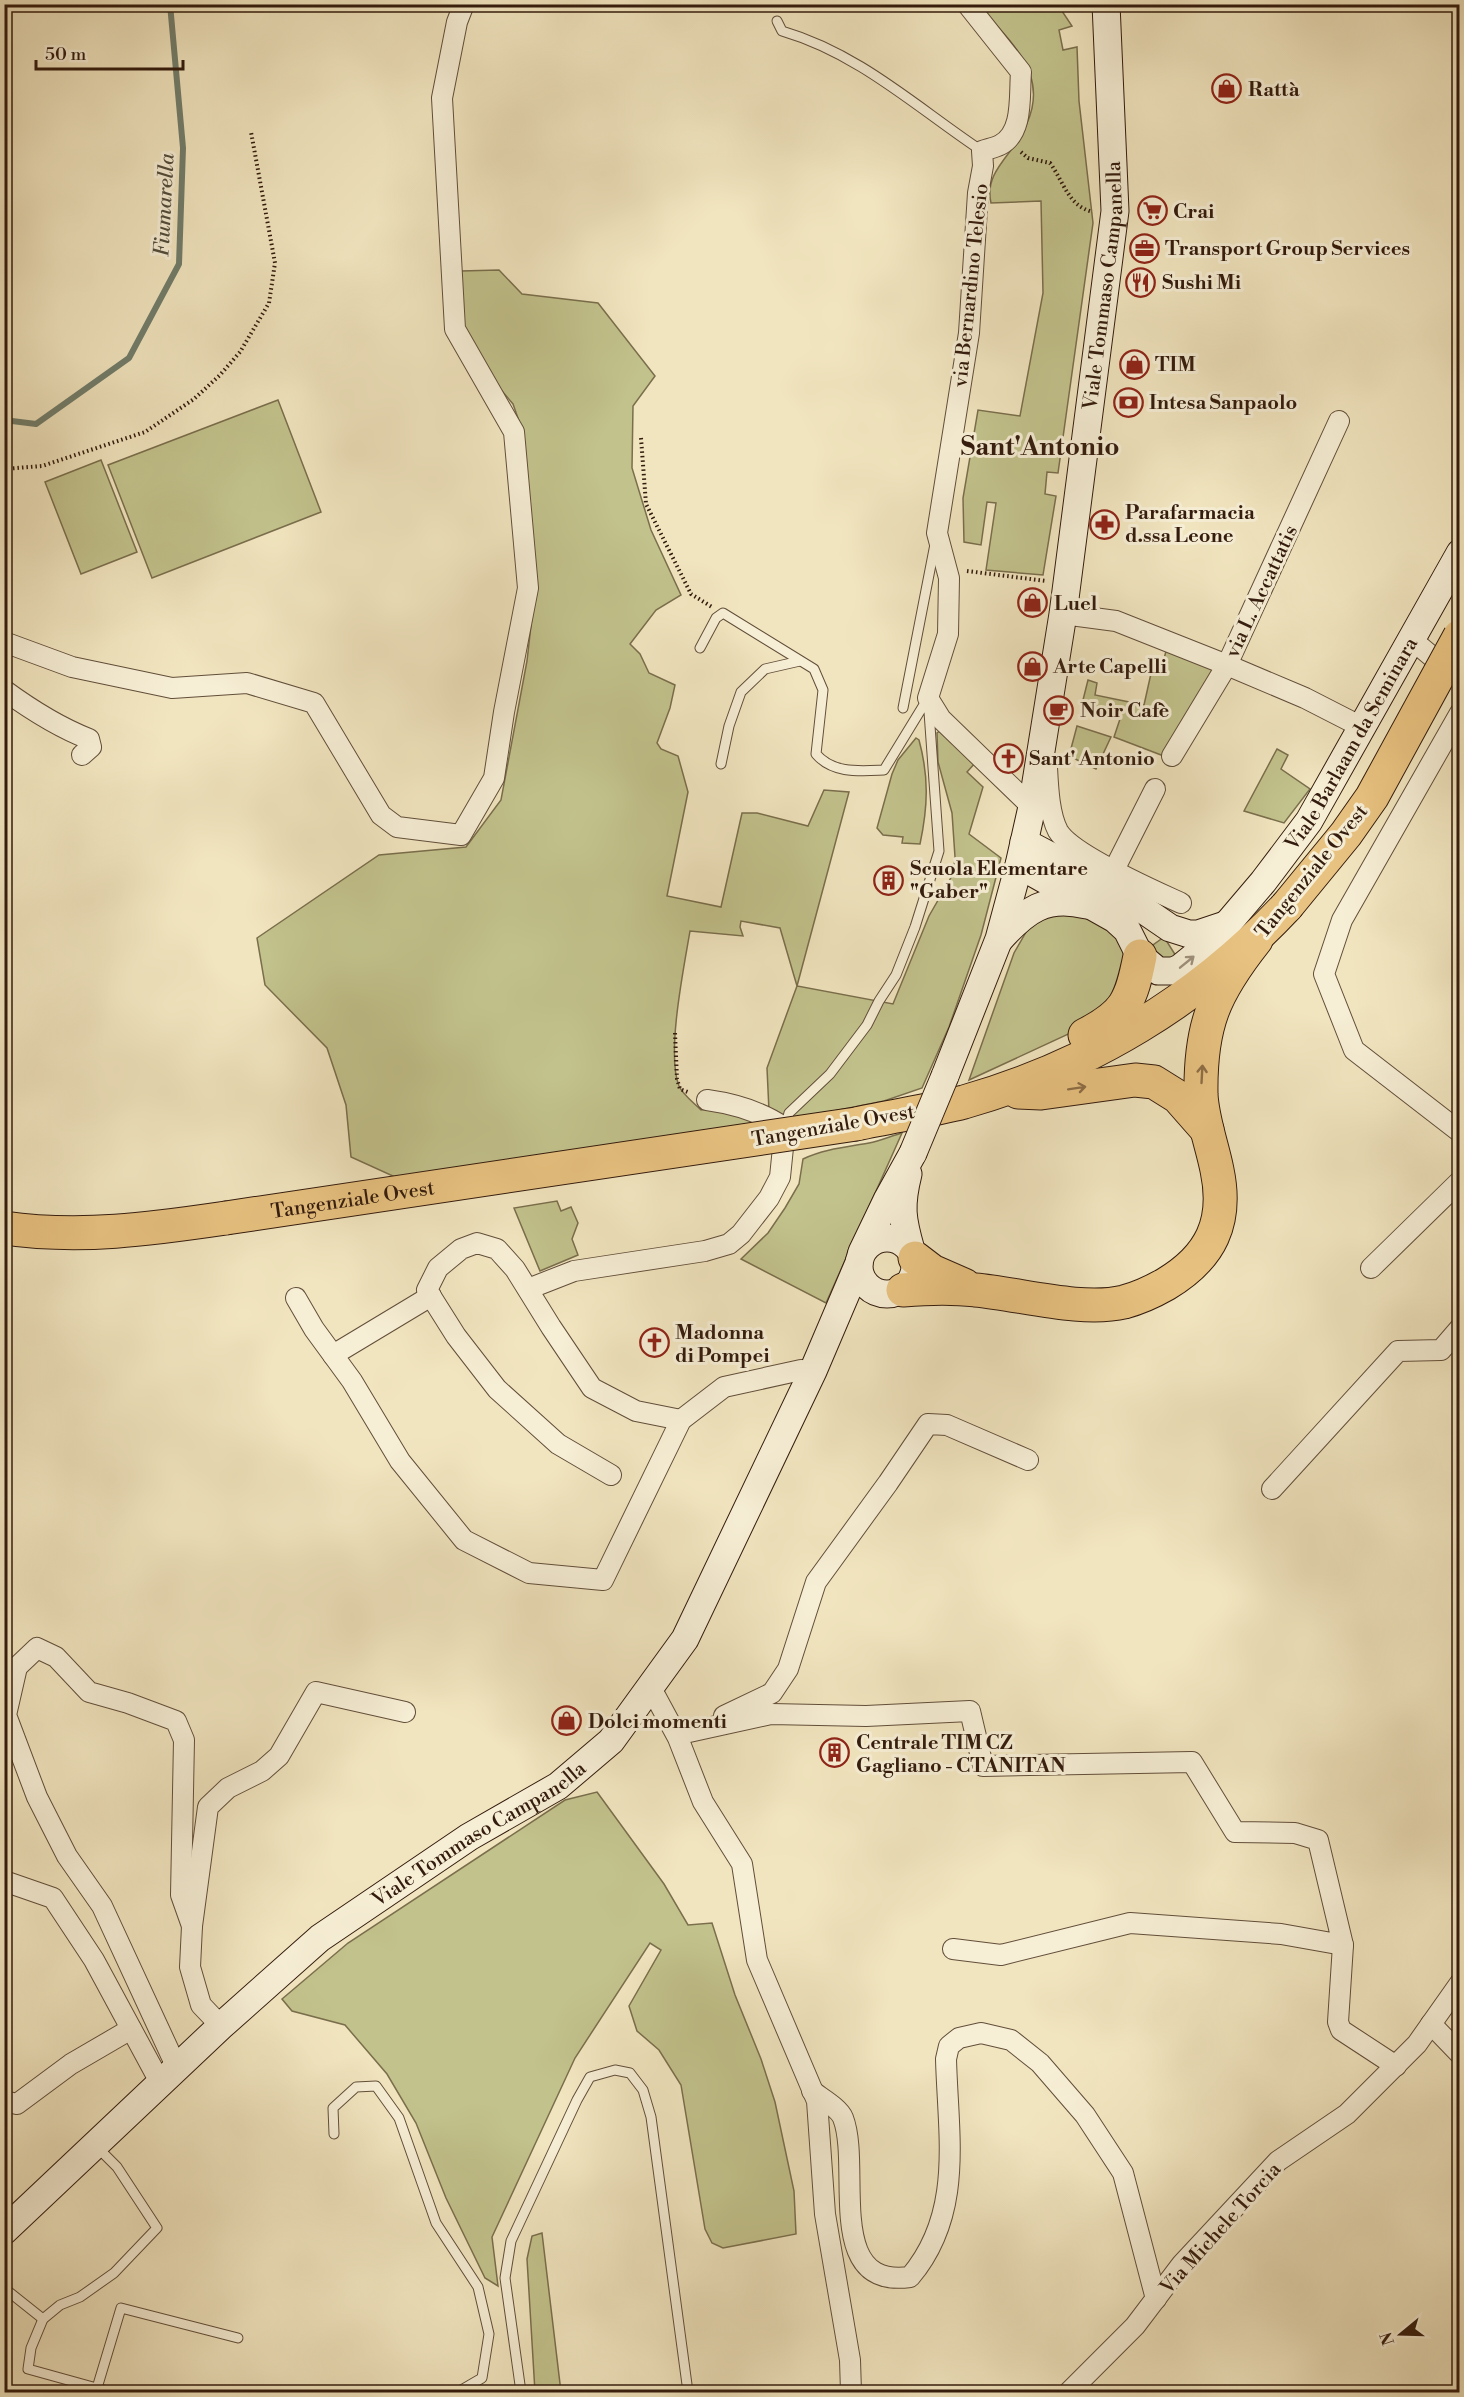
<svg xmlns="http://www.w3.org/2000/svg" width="1464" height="2397" font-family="'Libre Bodoni',serif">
<rect width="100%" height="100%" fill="#f1e5bf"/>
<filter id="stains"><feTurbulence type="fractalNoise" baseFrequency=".00333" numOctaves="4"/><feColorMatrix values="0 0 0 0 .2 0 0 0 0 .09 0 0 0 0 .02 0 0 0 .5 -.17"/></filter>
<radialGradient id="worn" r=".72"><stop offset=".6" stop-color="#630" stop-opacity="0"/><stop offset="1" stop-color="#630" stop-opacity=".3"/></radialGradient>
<g fill="#c2c28c" stroke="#7a6e4c" stroke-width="1.5">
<path d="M977,5H1058L1072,26L1059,30L1063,50L1077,47L1079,101L1093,223L1058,473L1047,472L1045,494L1056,496L1043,575L986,570L996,503L987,502L981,545L964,542L963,498L978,410L1020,416L1043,293L1041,201L991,203C986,181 998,167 1011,150C1059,86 1022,52 977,5Z"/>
<path d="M499,270L522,294L598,303L655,376L633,406L632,468L651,530L681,595L656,610L630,644L640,654L649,673L675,685L670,708L657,743L661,749L678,756L688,792L667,896L721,907L742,813H757L808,826L824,790L849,792L797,986L893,1004L929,916L953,874L955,857L952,813L938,762L937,733L940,731L976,762L967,772L983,787L969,834L1001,858L981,935L949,1027L922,1088L884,1101L784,1121L769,1111L767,1068L797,986L780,928L741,921L740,927L743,936L690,931C684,967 666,1054 679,1086C683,1095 694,1103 701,1110L713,1108L750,1118L761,1129L406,1182L351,1157L346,1105L327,1048L265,985L257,938L379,855L466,847L501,800L527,661L535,590L521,427L513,404L491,378L464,326L461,271Z"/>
<polygon points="278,400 321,512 152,578 108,465"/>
<polygon points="101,460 137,552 81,574 45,482"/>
<polygon points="1167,647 1218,667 1169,758 1114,737 1120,719 1081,708 1088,680 1097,683 1095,695 1144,705 1152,669 1161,671"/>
<polygon points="1077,726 1111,737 1096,769 1069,756"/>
<path d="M916,738L919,740C929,777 928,806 920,844L902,843L903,837L883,835L877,828L892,774L898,760Z"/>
<polygon points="1277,749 1288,755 1281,769 1310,789 1284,823 1244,811"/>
<polygon points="1065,908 1111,925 1127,957 1103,1018 969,1080 1014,953 1029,927"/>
<polygon points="1164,937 1176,956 1165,962 1152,952 1153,945"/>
<path d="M902,1133L826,1303L741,1259L768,1233L785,1208L799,1184L803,1159C824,1149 847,1147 869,1143C880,1141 891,1136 902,1133Z"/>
<polygon points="557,1201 561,1211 571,1207 578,1223 572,1239 578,1255 540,1271 514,1208"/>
<polygon points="597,1792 664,1884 688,1925 712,1923 735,1995 761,2059 775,2102 794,2191 796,2234 723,2248 712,2243 705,2229 681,2085 659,2050 637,2031 629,2006 661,1950 650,1943 575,2058 492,2237 498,2286 485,2278 446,2198 416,2123 387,2074 345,2025 292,2011 282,1999 348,1943 565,1800"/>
<polygon points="542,2233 561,2392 535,2392 527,2259 532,2236"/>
</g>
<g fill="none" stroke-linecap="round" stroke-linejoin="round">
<polyline stroke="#727e6c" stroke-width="6" points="4,420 36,424 129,358 179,264 183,148 170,4"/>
<defs>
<g id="lane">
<path d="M777,21L782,31C860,54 916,107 982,151"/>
<path d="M700,648L716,618L723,613L814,669L823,690L816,754C833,774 860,771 884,770L928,698L939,851L915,927L896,975L879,1001L867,1025L830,1074L789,1113L785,1128"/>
<polyline points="903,708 935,544"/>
<polyline points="721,764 729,726 741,692 765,669 800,661"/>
<polyline points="334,2134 333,2108 356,2087 376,2086 399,2118 436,2223 478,2287 489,2334 482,2378 458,2392"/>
<polyline points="96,2146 117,2167 157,2228 114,2273 80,2297 60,2305 43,2319 31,2348 28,2369 111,2392"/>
<polyline points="4,2288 43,2319"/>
<polyline points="97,2388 121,2308 238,2338"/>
<polyline points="521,2392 505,2278 511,2241 577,2100 590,2077 615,2070 630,2073 643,2090 651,2117 688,2392"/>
</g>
<g id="street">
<path d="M967,4L1021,72C1019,95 1024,133 1000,145C994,148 987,149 982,151L983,166L978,193L969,333L937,533L949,578L948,634L928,698L941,719L1032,807"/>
<polyline points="1063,614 1116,621 1227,665 1305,698 1350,721"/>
<polyline points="1411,639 1460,680"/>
<polyline points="4,642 72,667 172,688 247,683 314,703 381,815 397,827 461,835 494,778 504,712 528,588 514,432 455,329 442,98 457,22 464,4"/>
<path d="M4,690C30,709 58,727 89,739L91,747L82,755"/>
<polyline points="1460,713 1342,920 1324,974 1354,1050 1460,1132"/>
<polyline points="1172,756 1227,665 1339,421"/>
<path d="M1047,767C1048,786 1049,814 1058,831C1072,855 1153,890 1181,903"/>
<polyline points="1114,870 1155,789"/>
<polyline points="1371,1268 1460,1181"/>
<path d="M528,1289L574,1271L705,1251L729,1244L741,1234L769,1198L780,1177L785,1128C762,1112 736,1104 707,1100"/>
<polyline points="296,1298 314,1329 352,1381 400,1461 464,1540 529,1573 603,1580 681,1420 724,1387 801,1370 813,1371"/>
<polyline points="333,1355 431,1296"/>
<polyline points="611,1475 558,1444 497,1389 456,1336 427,1290 438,1268 461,1249 477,1243 497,1249 515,1269 551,1327 592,1388 636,1411 681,1420"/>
<polyline points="1272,1489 1398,1351 1441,1350 1460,1328"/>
<polyline points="651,1688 678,1738 703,1802 742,1864 757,1960 817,2101 825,2214 850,2360 851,2392"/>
<polyline points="724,1716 772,1693 788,1669 816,1582 888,1483 928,1424 947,1425 1028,1460"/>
<polyline points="689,1732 771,1714 866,1716 970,1711 983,1766 1192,1762 1235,1832 1295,1833 1318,1840 1343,1945 1281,1934 1130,1923 1001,1955 953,1949"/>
<polyline points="4,1881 53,1898 94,1960 161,2084"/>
<polyline points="1343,1945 1338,2022 1341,2030 1396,2066"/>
<polyline points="1431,2024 1460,2054"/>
<polyline points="221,2026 201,2005 190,1967 192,1926 208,1807 228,1788 262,1771 279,1756 316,1692 405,1712"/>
<polyline points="177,2068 102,1906 67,1856 37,1797 6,1715 17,1667 37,1648 56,1657 89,1692 128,1703 176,1721 184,1740 181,1895 192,1926"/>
<path d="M812,2091C821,2098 839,2108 843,2118C862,2167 823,2289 910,2277C964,2213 948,2136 946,2059L949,2046L959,2038L981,2033L1011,2040L1040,2063L1085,2115L1123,2173L1156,2299"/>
<polyline points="4,2101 17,2104 71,2064 131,2029"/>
<polyline points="1069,2392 1135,2326 1182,2264 1278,2161 1347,2114 1417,2044 1460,1983"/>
</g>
<g id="secondary">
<polyline points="1024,842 1113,889 1170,928 1189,934 1198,934 1225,925"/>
<path id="s1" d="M1019,865L1115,919L1127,930L1140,956L1158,971H1173L1180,968L1212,942L1263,882L1309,821L1460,553"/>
<path d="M1000,939C1026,910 1046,895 1086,905"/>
<path id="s2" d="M945,1076L999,939L1019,865L1032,807L1063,614L1115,211L1106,4"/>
<path d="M908,1174C900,1206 902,1219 911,1250"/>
<circle cx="887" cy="1266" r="28"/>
<polyline points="862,1252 887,1200 913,1153"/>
<path id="s3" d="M4,2231L221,2026L320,1938L469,1837L558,1786L611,1741L685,1639L813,1371L859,1263"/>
</g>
<g id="highway">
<path d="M1085,1035C1126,1014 1131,1001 1140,956"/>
<polyline points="1018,1092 1041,1093 1135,1080 1154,1082 1178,1097 1207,1130"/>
<path d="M856,1124C892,1116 929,1111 964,1102C1088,1067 1199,1000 1287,906"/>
<path d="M4,1228C80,1239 151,1229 226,1218"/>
<polyline points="915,1258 932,1271 964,1285"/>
<path d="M903,1290C927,1288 951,1287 975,1290C1020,1294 1081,1312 1124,1302C1139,1298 1152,1292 1166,1284C1211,1257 1228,1222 1217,1170C1212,1145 1202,1119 1201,1094C1200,1025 1214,993 1256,940"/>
</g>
</defs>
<use href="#lane" stroke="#624e3a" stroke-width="11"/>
<use href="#street" stroke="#624e3a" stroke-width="22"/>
<use href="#secondary" stroke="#331b0d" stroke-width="29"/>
<use href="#highway" stroke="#331b0d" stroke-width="35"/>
<g stroke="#331b0d" stroke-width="4" stroke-dasharray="1.5 3" stroke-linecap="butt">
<path d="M1021,152L1028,158L1050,163C1064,182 1068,206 1093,212"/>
<polyline points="641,438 646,504 691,594 712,607"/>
<polyline points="4,469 42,466 145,432 194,399 220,375 240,352 269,303 275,263 251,132"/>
<polyline points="967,571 1046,581"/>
<polyline points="675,1033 677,1079 680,1089 690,1093"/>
</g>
<use href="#lane" stroke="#f6eed5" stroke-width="9"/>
<use href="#street" stroke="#f6eed5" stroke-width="20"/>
<use href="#secondary" stroke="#f6eed5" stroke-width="27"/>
<use href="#highway" stroke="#e8c280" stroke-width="33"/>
<defs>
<polyline id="secondary-bridge" points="913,1153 945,1076"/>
<g id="highway-bridge">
<polyline points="1287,906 1346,834 1372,797 1460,636"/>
<path id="s4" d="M226,1218L856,1124"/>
</g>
</defs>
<use href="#secondary-bridge" stroke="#331b0d" stroke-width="29" stroke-linecap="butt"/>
<use href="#highway-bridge" stroke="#331b0d" stroke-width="35" stroke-linecap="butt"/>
<use href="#secondary-bridge" stroke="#f6eed5" stroke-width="27"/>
<use href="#highway-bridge" stroke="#e8c280" stroke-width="33"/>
</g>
<defs><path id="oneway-shaft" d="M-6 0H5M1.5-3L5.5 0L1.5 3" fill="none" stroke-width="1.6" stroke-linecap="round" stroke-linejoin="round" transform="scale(1.5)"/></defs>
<use stroke="#9e8f7b" href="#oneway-shaft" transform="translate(1187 962) rotate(-39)"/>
<g stroke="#8e6e46">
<use href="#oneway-shaft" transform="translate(1202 1074) rotate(-87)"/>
<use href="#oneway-shaft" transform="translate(1077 1088) rotate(-9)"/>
</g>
<defs>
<symbol id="shop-ring" viewBox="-11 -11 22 22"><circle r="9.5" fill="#f6eed5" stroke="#8f2418" stroke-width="1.5"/><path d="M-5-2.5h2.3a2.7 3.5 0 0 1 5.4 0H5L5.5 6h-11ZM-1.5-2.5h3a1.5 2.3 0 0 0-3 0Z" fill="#8f2418"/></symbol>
<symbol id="supermarket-ring" viewBox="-11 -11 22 22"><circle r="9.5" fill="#f6eed5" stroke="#8f2418" stroke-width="1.5"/><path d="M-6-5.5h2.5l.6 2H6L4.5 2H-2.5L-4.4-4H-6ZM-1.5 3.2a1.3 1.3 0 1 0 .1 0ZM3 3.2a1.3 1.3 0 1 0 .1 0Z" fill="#8f2418"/></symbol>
<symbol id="office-ring" viewBox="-11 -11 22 22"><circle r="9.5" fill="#f6eed5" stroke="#8f2418" stroke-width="1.5"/><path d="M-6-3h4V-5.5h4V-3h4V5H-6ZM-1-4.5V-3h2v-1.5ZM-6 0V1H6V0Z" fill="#8f2418"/></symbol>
<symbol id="restaurant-ring" viewBox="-11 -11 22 22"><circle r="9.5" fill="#f6eed5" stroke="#8f2418" stroke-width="1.5"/><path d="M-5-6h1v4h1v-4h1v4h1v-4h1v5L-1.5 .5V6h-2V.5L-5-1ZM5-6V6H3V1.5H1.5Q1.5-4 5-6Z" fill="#8f2418"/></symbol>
<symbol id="bank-ring" viewBox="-11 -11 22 22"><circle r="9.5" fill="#f6eed5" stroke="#8f2418" stroke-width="1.5"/><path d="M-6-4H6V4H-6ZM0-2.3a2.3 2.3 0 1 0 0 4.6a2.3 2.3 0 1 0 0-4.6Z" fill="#8f2418"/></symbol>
<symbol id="pharmacy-ring" viewBox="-11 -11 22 22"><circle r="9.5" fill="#f6eed5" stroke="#8f2418" stroke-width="1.5"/><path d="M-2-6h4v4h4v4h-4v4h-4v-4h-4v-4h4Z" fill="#8f2418"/></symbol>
<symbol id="cafe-ring" viewBox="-11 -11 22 22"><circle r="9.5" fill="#f6eed5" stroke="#8f2418" stroke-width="1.5"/><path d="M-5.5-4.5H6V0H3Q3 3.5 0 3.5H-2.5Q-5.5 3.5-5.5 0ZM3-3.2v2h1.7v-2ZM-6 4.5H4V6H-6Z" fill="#8f2418"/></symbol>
<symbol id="church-ring" viewBox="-11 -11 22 22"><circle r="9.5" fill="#f6eed5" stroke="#8f2418" stroke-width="1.5"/><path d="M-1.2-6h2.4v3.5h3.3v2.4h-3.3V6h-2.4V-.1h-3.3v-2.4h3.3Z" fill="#8f2418"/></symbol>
<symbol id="building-ring" viewBox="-11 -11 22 22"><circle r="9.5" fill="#f6eed5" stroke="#8f2418" stroke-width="1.5"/><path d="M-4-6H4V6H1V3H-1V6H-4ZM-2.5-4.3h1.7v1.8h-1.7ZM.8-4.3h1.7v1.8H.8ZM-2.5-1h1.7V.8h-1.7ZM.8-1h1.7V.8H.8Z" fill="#8f2418"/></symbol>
</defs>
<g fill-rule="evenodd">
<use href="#shop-ring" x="1210" y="72" width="33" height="33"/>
<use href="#supermarket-ring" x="1136" y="194" width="33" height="33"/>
<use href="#office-ring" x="1128" y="232" width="33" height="33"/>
<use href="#restaurant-ring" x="1124" y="266" width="33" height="33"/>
<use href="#shop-ring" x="1118" y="348" width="33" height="33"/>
<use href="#bank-ring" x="1112" y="386" width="33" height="33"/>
<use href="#pharmacy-ring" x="1088" y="508" width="33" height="33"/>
<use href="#shop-ring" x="1016" y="586" width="33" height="33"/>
<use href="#shop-ring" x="1016" y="650" width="33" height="33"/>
<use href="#cafe-ring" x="1042" y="694" width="33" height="33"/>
<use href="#church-ring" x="992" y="742" width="33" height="33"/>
<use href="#building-ring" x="872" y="864" width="33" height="33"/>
<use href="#church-ring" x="638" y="1326" width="33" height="33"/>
<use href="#shop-ring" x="550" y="1704" width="33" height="33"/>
<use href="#building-ring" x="818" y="1736" width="33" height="33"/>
</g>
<g text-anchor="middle" stroke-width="6" stroke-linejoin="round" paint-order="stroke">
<g font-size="20" font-weight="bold" fill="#331b0d" stroke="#f6eed5" text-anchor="start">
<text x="1248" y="96">Rattà</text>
<text x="1173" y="218">Crai</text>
<text x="1165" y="255">Transport Group Services</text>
<text x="1162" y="289">Sushi Mi</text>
<text x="1155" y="371">TIM</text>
<text x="1149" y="409">Intesa Sanpaolo</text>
<text x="1125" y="519">Parafarmacia<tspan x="1125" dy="23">d.ssa Leone</tspan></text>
<text x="1054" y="610">Luel</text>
<text x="1053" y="673">Arte Capelli</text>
<text x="1080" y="717">Noir Cafè</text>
<text x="1029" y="765">Sant' Antonio</text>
<text x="910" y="875">Scuola Elementare<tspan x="910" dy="23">"Gaber"</tspan></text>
<text x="675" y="1339">Madonna<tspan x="675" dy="23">di Pompei</tspan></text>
<text x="588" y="1728">Dolci momenti</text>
<text x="856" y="1749">Centrale TIM CZ<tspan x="856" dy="23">Gagliano - CTANITAN</tspan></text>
</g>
<g font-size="20" fill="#331b0d" stroke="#f6eed5">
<text transform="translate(970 285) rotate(-84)" y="7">via Bernardino Telesio</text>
<text dy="7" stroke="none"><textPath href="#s2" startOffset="810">Viale Tommaso Campanella</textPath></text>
<text transform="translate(1261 591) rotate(-65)" y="7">via L. Accattatis</text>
<text dy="7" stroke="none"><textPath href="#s1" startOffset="486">Viale Barlaam da Seminara</textPath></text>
<text transform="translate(1311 871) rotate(-51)" y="7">Tangenziale Ovest</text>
<text transform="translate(833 1125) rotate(-10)" y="7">Tangenziale Ovest</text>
<text dy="7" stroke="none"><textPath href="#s4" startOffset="128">Tangenziale Ovest</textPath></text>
<text dy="7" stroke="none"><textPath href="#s3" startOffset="621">Viale Tommaso Campanella</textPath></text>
<text transform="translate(1220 2228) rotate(-48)" y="7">Via Michele Torcia</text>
</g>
<g font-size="21" font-style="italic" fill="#524d3d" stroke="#f6eed5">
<text transform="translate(164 205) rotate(-87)" y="7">Fiumarella</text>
</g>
<g font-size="26" font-weight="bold" fill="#331b0d" stroke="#f6eed5">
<text x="1040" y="455">Sant'Antonio</text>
</g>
</g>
<rect width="1464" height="2397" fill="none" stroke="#f1e5bf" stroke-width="24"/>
<rect x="6" y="6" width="1452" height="2385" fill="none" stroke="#331b0d" stroke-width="3"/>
<rect x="12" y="12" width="1440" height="2373" fill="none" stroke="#331b0d" stroke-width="1.5"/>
<g transform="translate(1401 2334) rotate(251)" stroke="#f6eed5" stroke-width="4.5" paint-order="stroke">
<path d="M0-4.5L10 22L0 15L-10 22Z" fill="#331b0d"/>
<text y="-9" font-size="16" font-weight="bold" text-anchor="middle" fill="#331b0d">N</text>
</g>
<path d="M36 60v9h147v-9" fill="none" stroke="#331b0d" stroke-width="3"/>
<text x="45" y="60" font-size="18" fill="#331b0d" stroke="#f6eed5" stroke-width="4.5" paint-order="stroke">50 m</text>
<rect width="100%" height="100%" filter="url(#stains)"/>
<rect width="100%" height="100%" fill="url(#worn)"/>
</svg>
